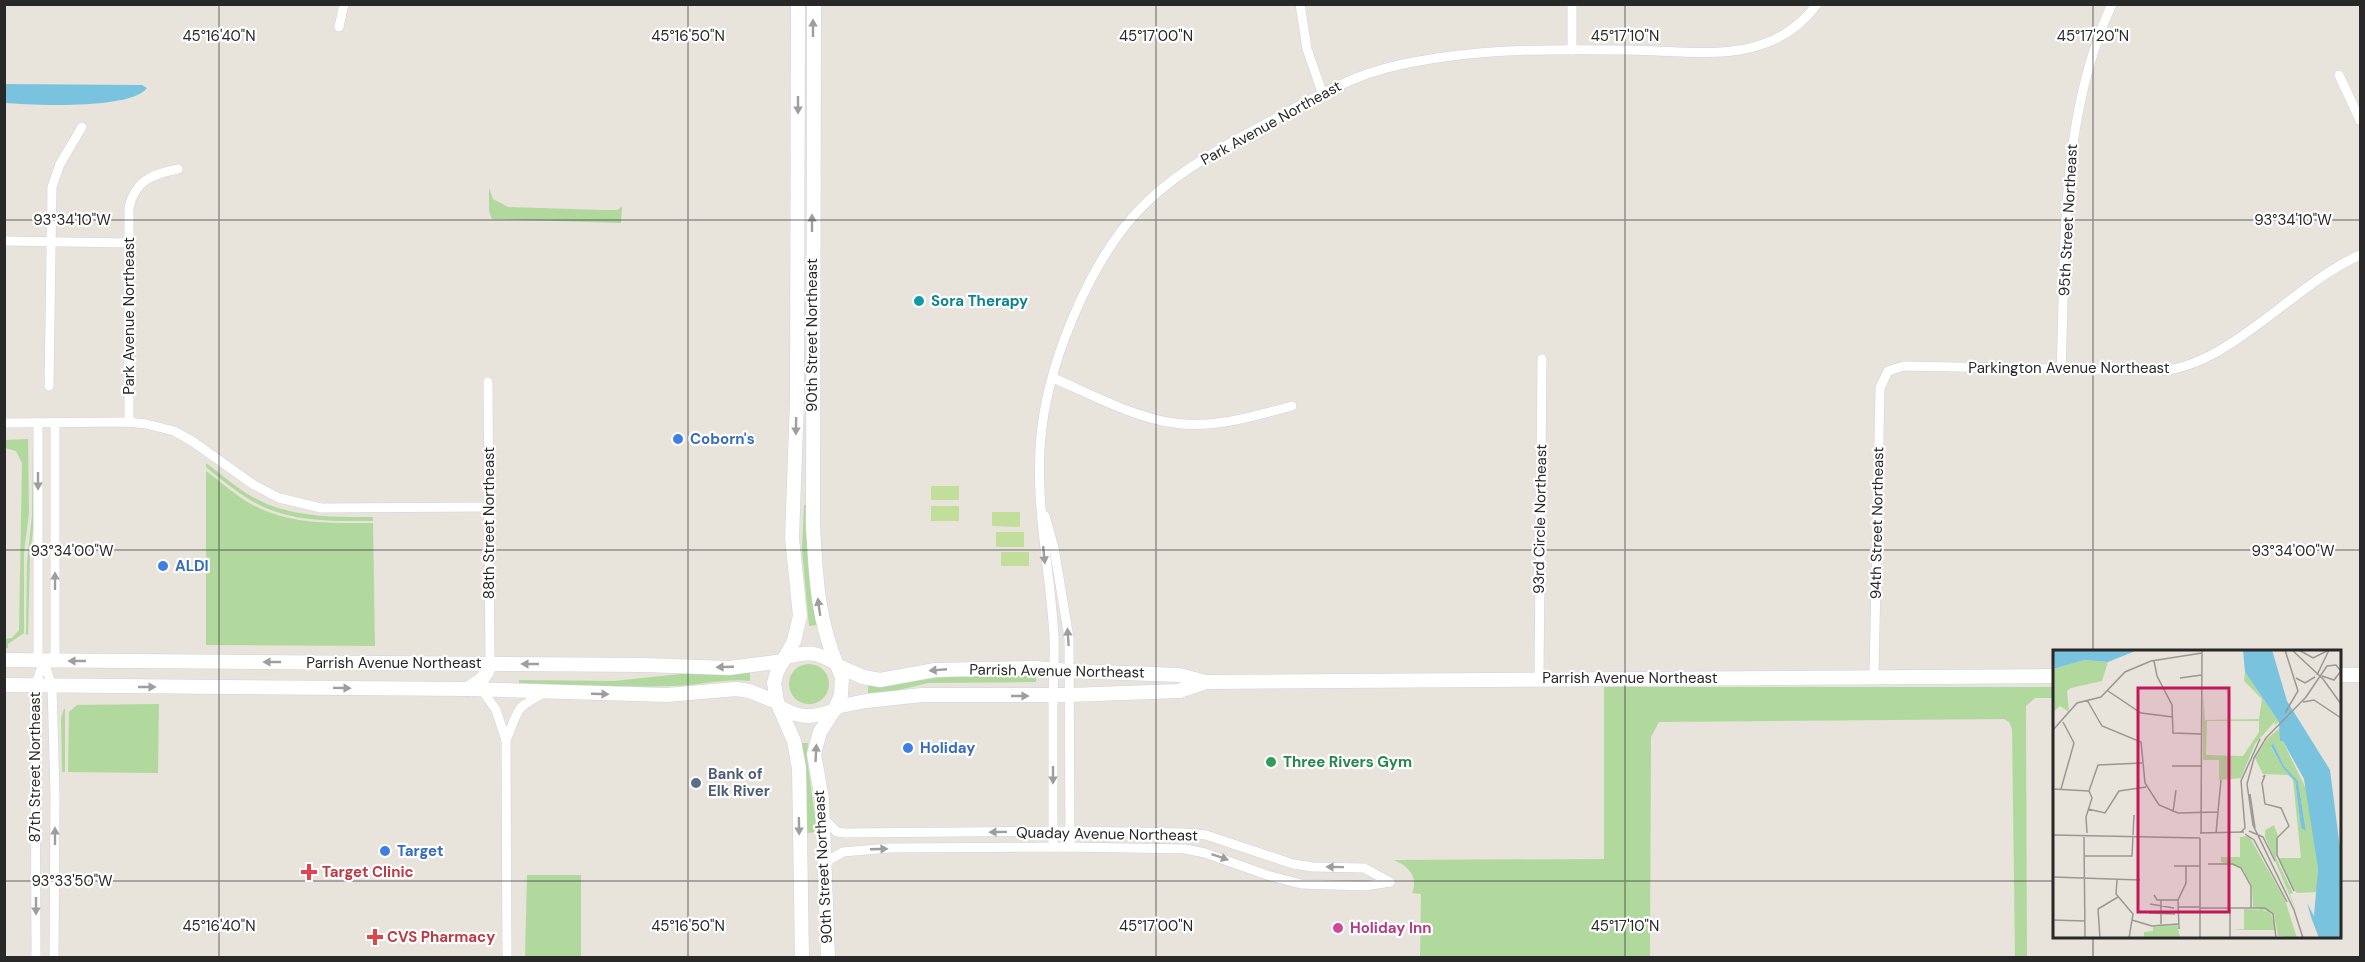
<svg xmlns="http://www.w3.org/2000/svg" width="2365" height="962" font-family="'DM Sans',sans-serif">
<rect width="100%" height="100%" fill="#e8e3db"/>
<g fill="#b1d99d">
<polygon points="489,188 493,199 508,207 604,210 617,210 622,207 621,223 492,219 489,211"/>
<polygon points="28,439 29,513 24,552 24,633 8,644 8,648 5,648 5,639 12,638 19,630 22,463 16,451 5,448 5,440"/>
<polygon points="33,439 35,444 35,512 30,556 28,635 26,634 27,562 32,515"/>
<path d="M206,463C221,474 235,487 251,496C289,518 330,517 373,517V521C329,521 286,523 247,498C233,489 219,478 206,467Z"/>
<path d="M206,471C221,482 235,495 251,504C290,525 330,523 373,523L375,646L206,645Z"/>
<polygon points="804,505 807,505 817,625 809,626 802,550"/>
<circle cx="809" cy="684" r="20"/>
<path d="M750,672V681C725,678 697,686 672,686C621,688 570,685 519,683V680L614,681L690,673Z"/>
<polygon points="967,675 1036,675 1036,682 928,683 895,691 868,694 868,685 887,686 924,679"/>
<path d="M1604,687H2054V698H2035L2026,706L2027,957H2015L2012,729L2009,722L2004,719L1659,722L1651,737L1650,957H1420L1421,894L1412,893C1419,877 1408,866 1394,860L1604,859Z"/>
<polygon points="159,704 158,773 68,772 69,712 77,705"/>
<polygon points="64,709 65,709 65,772 62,772 61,718"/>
<polygon points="801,743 808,743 807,758 817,832 807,833 806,773"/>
<polygon points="527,875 581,875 581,957 525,957"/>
</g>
<g fill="#c1df9a">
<rect x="931" y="486" width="28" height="14"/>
<rect x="931" y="506" width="28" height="15"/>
<polygon points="992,512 1020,512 1020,527 992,526"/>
<rect x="996" y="532" width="28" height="15"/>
<rect x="1001" y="552" width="28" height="14"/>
</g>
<path fill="#79c3df" d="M4,84L142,85L147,88C130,110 33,105 5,103Z"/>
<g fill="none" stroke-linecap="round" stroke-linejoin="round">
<defs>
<g id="street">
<polyline points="1300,4 1307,49 1322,92"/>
<polyline points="339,27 344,4"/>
<polyline points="1572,50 1572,4"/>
<polyline points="2339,75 2360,120"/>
<polyline points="4,241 128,243"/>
<path d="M2061,370C2066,247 2059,119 2112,4"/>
<path d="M1053,378C1091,394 1132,417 1174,423C1213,429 1255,416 1292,406"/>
<polyline points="488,382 490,663"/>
<polyline points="49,386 52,187 60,164 82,127"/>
<path d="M129,422V208C135,180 153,174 178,169"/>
<polyline points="4,423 129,422 146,424 174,431 192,441 254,485 279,498 321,508 489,507"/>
<polyline points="1045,516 1054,548 1069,638 1070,847"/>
<polyline points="38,661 38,423"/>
<polyline points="44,661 52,686 55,795 54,958"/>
<polyline points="55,661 55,423"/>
<path d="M1874,676L1880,388L1888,371L1904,366L2154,371C2226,371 2293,284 2360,255"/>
<polyline points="1539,678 1542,359"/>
<path d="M482,690L496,710L506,740C519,711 513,708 545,693"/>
<polyline points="506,740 507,958"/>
<polyline points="823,818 837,832 845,833 1070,831 1185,833 1206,835 1293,864 1313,867 1364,868 1390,882"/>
<path d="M1053,847C1053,798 1053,749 1053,700C1053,679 1055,657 1054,636C1050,566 1033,498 1042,427C1051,355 1094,251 1148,201C1183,168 1228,144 1271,121C1313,98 1352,75 1399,65C1475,48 1552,49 1629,50C1698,51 1771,67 1817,4"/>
<polyline points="824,863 843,852 889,848 1070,847 1185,849 1205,853 1267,875 1301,884 1365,886 1390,882"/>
<polyline points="36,958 35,686 44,661"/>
</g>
<g id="secondary">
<polyline points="798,4 797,400 792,538 800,616 794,641 777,672 774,683 777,702 794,741 799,768 802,958"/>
<path d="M814,4L813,526C816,576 817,615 836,663"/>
<path d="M786,657C809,651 815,652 836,663L842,677L841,695L836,707L820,732L814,754L822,799L828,958"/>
<polyline points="4,660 645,665 729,668 783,661"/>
<polyline points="838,666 863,677 880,680 935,670 1035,668 1069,671 1179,675 1206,682 2054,676"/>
<polyline points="2340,675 2360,675"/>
<polyline points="4,685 467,689 667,695 736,689 749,691 777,702"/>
<path d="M467,689C479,682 487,678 490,663"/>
<path d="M780,707C800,719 813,718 835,710"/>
<polyline points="836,707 866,701 922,695 1069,695 1179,691 1206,682"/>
</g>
</defs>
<use href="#street" stroke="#d0d3df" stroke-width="10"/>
<use href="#secondary" stroke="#d0d3df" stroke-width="15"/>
<use href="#street" stroke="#fff" stroke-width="9"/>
<use href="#secondary" stroke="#fff" stroke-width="14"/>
</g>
<defs><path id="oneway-solid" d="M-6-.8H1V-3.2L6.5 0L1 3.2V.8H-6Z" transform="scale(1.5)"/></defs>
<g fill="#9e9e9e">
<use href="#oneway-solid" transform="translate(813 28) rotate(-90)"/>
<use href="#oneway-solid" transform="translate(798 105) rotate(90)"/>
<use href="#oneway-solid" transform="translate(812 223) rotate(-90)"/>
<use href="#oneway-solid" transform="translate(796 426) rotate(91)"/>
<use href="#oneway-solid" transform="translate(38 481) rotate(90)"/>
<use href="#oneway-solid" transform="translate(1044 555) rotate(84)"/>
<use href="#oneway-solid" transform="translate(55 581) rotate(-90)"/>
<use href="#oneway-solid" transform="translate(819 607) rotate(-98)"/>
<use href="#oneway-solid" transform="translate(1068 637) rotate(-94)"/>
<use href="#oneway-solid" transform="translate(77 661) rotate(-180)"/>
<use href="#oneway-solid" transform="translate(272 662) rotate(-180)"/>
<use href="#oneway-solid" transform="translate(530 664) rotate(-180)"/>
<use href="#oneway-solid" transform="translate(725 667) rotate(178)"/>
<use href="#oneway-solid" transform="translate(938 670) rotate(175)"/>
<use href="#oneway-solid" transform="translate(147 687)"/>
<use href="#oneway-solid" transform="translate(342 688) rotate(1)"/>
<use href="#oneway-solid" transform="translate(600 694) rotate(2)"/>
<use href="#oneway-solid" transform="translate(1020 696)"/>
<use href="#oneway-solid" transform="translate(816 753) rotate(-87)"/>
<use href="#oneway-solid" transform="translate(1053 775) rotate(90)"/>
<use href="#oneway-solid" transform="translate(799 826) rotate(89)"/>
<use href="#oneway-solid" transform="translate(998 832) rotate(179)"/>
<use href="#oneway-solid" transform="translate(55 836) rotate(-90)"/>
<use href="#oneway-solid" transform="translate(879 849) rotate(-2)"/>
<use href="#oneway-solid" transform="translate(1220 857) rotate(19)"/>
<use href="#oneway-solid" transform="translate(1335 867) rotate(-179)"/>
<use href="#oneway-solid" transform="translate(36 906) rotate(90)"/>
</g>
<path fill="none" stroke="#282828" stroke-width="1.5" stroke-opacity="0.45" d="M219,4V958M688,4V958M1156,4V958M1625,4V958M2093,4V652M4,220H2360M4,550H2360M4,881H2054M2340,881H2360M2093,936V958"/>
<circle fill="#0f9aa8" stroke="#fff" stroke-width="2" cx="919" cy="301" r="6"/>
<g fill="#3f7fe0" stroke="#fff" stroke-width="2">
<circle cx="678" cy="439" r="6"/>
<circle cx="163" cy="566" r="6"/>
<circle cx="908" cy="748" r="6"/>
<circle cx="385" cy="851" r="6"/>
</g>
<circle fill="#2e9e5b" stroke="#fff" stroke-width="2" cx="1271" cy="762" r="6"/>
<circle fill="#5c6f8a" stroke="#fff" stroke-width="2" cx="696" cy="783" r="6"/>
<g fill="#e0444e" stroke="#fff" stroke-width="2">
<path d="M306 863h6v6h6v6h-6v6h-6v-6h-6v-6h6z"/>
<path d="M372 928h6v6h6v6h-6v6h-6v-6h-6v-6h6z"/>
</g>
<circle fill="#d1479c" stroke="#fff" stroke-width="2" cx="1338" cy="928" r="6"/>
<g text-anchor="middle" stroke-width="4.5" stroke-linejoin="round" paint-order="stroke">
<g font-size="15" fill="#282828" stroke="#fff">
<text transform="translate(1271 123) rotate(-29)" y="5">Park Avenue Northeast</text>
<text transform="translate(2068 220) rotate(-87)" y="5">95th Street Northeast</text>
<text transform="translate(129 316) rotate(-90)" y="5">Park Avenue Northeast</text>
<text transform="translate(812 335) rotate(-90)" y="5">90th Street Northeast</text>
<text x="2069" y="373">Parkington Avenue Northeast</text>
<text transform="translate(1540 519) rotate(-89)" y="5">93rd Circle Northeast</text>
<text transform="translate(489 523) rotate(-90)" y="5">88th Street Northeast</text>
<text transform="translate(1877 523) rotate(-89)" y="5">94th Street Northeast</text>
<text x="394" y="668">Parrish Avenue Northeast</text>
<text transform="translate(1057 671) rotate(1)" y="5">Parrish Avenue Northeast</text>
<text x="1630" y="683">Parrish Avenue Northeast</text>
<text transform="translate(35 767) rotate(-90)" y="5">87th Street Northeast</text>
<text transform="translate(1107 834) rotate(1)" y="5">Quaday Avenue Northeast</text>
<text transform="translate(823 867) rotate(-93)" y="5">90th Street Northeast</text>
</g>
<g font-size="15" font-weight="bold" fill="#0d838f" stroke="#fff" text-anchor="start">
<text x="931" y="306">Sora Therapy</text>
</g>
<g font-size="15" font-weight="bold" fill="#366cbe" stroke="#fff" text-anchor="start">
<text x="690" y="444">Coborn's</text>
<text x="175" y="571">ALDI</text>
<text x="920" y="753">Holiday</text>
<text x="397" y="856">Target</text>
</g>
<g font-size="15" font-weight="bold" fill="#27864d" stroke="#fff" text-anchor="start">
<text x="1283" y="767">Three Rivers Gym</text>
</g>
<g font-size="15" font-weight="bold" fill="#4e5e75" stroke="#fff" text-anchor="start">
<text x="708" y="779">Bank of<tspan x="708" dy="17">Elk River</tspan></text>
</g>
<g font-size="15" font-weight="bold" fill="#be3a42" stroke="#fff" text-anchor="start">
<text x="322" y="877">Target Clinic</text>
<text x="387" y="942">CVS Pharmacy</text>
</g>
<g font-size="15" font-weight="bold" fill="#b23c85" stroke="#fff" text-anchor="start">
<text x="1350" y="933">Holiday Inn</text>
</g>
</g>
<g transform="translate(2053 650)">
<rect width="288" height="288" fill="#e8e3db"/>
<path d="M31,10L55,12L49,31L18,38L14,41L16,62L7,56L0,62V19ZM192,22L226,72L221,75L223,70L202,94L188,128L166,130V110H150V41L152,70L206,69L209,49L191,31ZM206,71V82L190,106L153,105L154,71ZM228,77L227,85L254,141L265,219L264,242L244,243L239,238L225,208H248L240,130L235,125L210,124L202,108L214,89ZM220,93L231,116L245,131L253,181L248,178L242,131L230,118L218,97ZM221,175L225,186L223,208L240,243L237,244L244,263L212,187V180ZM196,186L232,250L244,288L225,286L221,264L200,257L199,236L189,218L168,212V207H187V187ZM191,259L212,260L218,264L223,280H180L191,279ZM124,275L127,287L91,288V282L100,281V277Z" fill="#b1d99d" fill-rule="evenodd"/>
<path d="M0,0H85L55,12L31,10L0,19ZM190,0H219L234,51L277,120L288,206V288H266L258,267L254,253L261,266L265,219L251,129L230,91H227L226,72L192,22ZM220,93L231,116L245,131L253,181L248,178L242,131L230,118L218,96Z" fill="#79c3df"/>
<path fill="none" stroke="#9b9893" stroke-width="1.5" d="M239,0L270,29L288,54M246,0L260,8L274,1M101,11L104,26L119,55L120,83L149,84M264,25L276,0M127,28L149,25M243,28L252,33L262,27M55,41L88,63L120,67M34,50L49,76L88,92L92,133L106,155L125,163L165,162M250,52L261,50L288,68M232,63L245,41L232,0M0,80L24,53L48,47L72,22L98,11L149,3M119,116H149M210,127L212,125L209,133L212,154L228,158L236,176L224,188V205L241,241M0,139L36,141M8,139L21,93L10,72M197,144L202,178M35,159L52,163L66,141L93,137M120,162L123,140M196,181L210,187L222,211M188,182L192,178L188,131L207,89M34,183L33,167L39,148L36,141L45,115L89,113M147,183L191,182M148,183L149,0M163,183L168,130M192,184L201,190L234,252M0,185L147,188M80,185L81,165M31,187L32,288M32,206H79L80,186M155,214H180L188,218L198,236V258H212L220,264L223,288M121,216H147M0,227L87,230M64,230L63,244L80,264L76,288M101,245L104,250H125M108,250V274M97,254L121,258M125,257H147M147,258H198M177,259V288M96,263L122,264M0,270L32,271M79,270L99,276M99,276L125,274M126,279L125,250L133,233V216M47,288L45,259L65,247M147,288V188M250,288L241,260L200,175L194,134L201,108L213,88L253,47L274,16L283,15L288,21L281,30L269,26"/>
<path fill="#c2185b" fill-opacity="0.15" stroke="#c2185b" stroke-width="3" d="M85,38H176V262H85Z"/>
<rect width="288" height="288" fill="none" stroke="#282828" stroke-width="3"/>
</g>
<g font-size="15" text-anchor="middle" fill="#282828" stroke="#fff" stroke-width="4.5" stroke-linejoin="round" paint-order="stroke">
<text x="219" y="41">45°16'40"N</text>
<text x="688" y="41">45°16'50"N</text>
<text x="1156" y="41">45°17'00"N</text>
<text x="1625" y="41">45°17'10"N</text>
<text x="2093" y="41">45°17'20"N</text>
<text x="2293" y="225">93°34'10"W</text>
<text x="72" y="225">93°34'10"W</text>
<text x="2293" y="556">93°34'00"W</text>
<text x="72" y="556">93°34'00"W</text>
<text x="72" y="886">93°33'50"W</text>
<text x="219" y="931">45°16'40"N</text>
<text x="688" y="931">45°16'50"N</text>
<text x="1156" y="931">45°17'00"N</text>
<text x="1625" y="931">45°17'10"N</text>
</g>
<rect width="2365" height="962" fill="none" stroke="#282828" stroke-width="12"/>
</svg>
